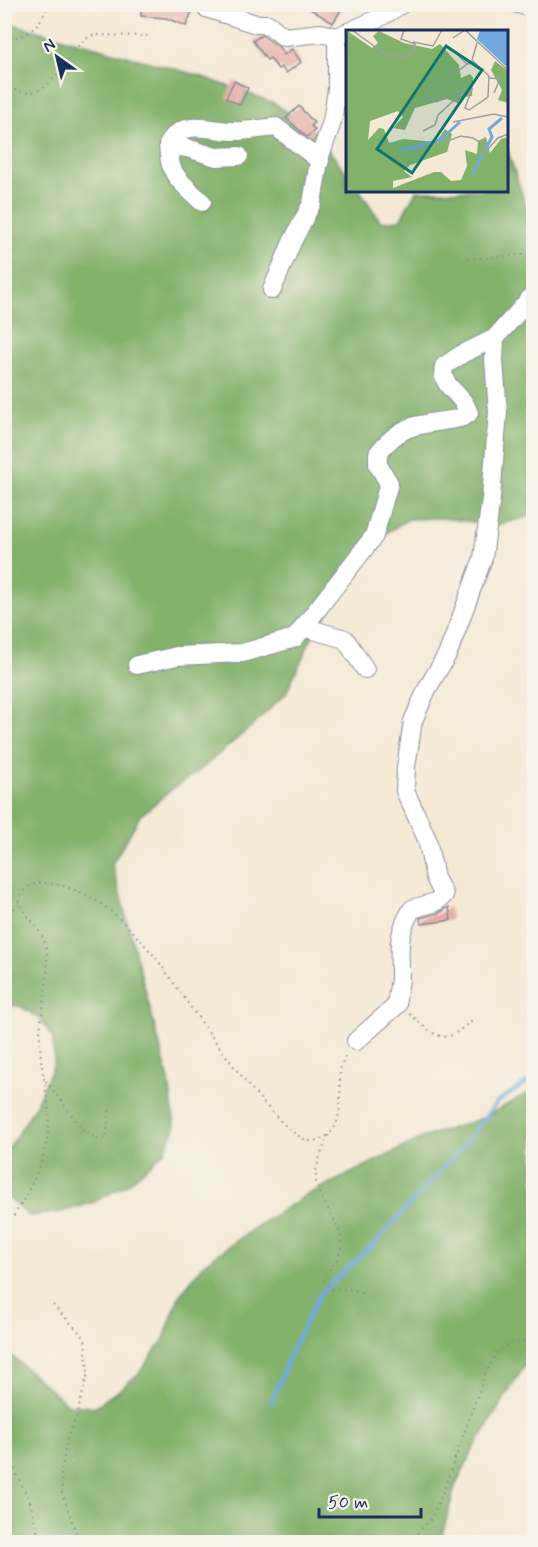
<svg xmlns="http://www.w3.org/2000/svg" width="538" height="1547" font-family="Mynerve,sans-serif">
<rect width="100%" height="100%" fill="#f7f3e8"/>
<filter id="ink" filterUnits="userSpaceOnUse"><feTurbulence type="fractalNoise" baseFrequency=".0167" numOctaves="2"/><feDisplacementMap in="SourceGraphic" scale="12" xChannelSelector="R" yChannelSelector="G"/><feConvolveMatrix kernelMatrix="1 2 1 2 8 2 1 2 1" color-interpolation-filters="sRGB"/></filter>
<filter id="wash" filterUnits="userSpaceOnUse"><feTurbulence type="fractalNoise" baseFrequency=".008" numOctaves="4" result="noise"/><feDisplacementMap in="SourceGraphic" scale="24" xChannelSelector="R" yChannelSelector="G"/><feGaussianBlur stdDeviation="1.35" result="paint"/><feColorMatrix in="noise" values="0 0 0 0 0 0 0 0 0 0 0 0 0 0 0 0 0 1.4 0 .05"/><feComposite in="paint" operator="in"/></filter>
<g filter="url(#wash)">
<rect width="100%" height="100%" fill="#f4e9d4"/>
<g fill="#82b16a" stroke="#4e7064" stroke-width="1.5">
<polygon points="5,22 200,76 274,103 315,133 347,173 348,190 360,191 381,222 400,220 416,191 506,190 507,148 527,210 533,220 534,515 498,525 442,518 408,519 380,537 314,633 286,693 253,725 199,771 172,789 140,816 112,864 169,1081 175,1128 164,1152 129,1183 94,1202 62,1212 29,1216 5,1195 4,1156 34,1108 54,1064 53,1037 39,1018 20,1006 4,1005"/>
<polygon points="533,1090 533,1352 472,1451 455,1487 440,1542 5,1542 5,1350 68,1405 94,1407 119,1390 139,1373 164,1339 179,1296 204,1264 257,1226 305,1196 422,1138 483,1118"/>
</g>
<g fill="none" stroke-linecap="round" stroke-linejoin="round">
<polyline stroke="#71a8e0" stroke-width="4" points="271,1403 292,1349 320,1294 374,1244 466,1142 497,1102 534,1078"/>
</g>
<g id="blocks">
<g fill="#e6ada6">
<polygon points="171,4 195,4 186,26 166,18 141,16 141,6 169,7"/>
<polygon points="302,4 331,4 341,10 333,23"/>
<polygon points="262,35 279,47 284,55 292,49 301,62 286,73 281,67 278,69 270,58 267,60 253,41"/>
<polygon points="234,81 248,88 240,105 226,98"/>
<polygon points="299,106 314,123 311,126 315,130 307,137 286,118"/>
<polygon points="449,907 451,920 421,924 420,918 439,913"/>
</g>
</g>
</g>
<g filter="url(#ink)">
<use href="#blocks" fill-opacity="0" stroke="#888c99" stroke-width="1.5"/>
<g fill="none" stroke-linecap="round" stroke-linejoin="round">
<defs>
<g id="minor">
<polyline points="518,4 534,8"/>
<polyline points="206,8 256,24 268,24 284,37 321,33 337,37 348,32"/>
<polyline points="349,32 377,19 402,4"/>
<polyline points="168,145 187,148 216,157 239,156"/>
<path d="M202,202C180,181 169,176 168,145C180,118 209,130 232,131C246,132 262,128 276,127L320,161"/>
<polyline points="272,290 292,242 312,203 320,156 332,122 337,89 337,37"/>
<polyline points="303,627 345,639 365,669"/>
<path d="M137,665L177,656L242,653L295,638L374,536L389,483L378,465V453C398,428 412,425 443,421C452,419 462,420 469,413C463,393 439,387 444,366L462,354L495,338L534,294"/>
<path d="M356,1041L397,1005C396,995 400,986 400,977C400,947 396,936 412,909L436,902L444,895L435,878L427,839L405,791L406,767L413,721L427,689L448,653L483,558L491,498L498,412L494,361L495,338"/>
</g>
</defs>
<use href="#minor" stroke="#888c99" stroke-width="20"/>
<g stroke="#888c99" stroke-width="2" stroke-dasharray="1.5 4.5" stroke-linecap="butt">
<path d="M4,39C27,38 41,26 48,4"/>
<path d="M4,84C54,116 63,47 93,35L147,36"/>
<polyline points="468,259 534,254"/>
<polyline points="4,916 19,905"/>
<path d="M410,1014C421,1023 436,1042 452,1035C460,1031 465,1025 473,1021"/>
<polyline points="46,1081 84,1131 100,1140 106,1138 110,1106"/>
<path d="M328,1135C324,1149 314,1166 316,1181C319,1204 344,1223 341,1247C339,1261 329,1268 324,1280L332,1289C346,1290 353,1287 366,1296"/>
<path d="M4,1231C29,1193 54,1151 48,1103C45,1081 39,1058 40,1035C41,1007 51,977 46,949C44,931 26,917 19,902C22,888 31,882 45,883C63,884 84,892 100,903C117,914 142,941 155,957C179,987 280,1146 314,1141C347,1136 339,1095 340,1071C341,1065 344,1060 346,1054"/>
<polyline points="53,1305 85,1338 88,1373 76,1418 67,1439 61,1471 62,1492 77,1536 77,1542"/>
<polyline points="4,1447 30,1502 40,1542"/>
<polyline points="409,1542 431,1519 442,1495 485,1374 498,1351 508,1344 534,1340"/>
</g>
<use href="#minor" stroke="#fff" stroke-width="18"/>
</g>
</g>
<g transform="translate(346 30)">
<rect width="162" height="162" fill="#f4e9d4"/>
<path d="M0,0L26,18L32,13L27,6L33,1L58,13L86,19L94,14L113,35L115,48L124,44L127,48L126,66L119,67L114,74L101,69L69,78L59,100L47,98L57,87L52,81L24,91L22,110L33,98L38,99L43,113L57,109L90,112L99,99L106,104L101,122L64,135L58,141L66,147L47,151V158L88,142H95L105,151L115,150L121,136L119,120L131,124L132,111L140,107L144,123L155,109L162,107V162H0ZM149,31L162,41V73L152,70L156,60L145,40Z" fill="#82b16a"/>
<path d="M134,0H162V38L131,9Z" fill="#71a8e0"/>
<path fill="none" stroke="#71a8e0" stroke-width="3" d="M140,118L146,107L143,99L156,88M55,121L94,110L114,92M127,145L136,124"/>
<path fill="none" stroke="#9d9fa5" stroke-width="1.5" d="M6,0L39,24L59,27L67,22L69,14L55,9L58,0M107,8L119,0L162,40M67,12L87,16L96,0M113,26L121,34L128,33M105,47L121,34M144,48L154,49L148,63M79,66L91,72L105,63L126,59L119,78L123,80L142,67L143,46L126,30L131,13M107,92L148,84L162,87M77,101L89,95L92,85L118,61M99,112L115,106L127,108L137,114L138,123L152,108L162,104"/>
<path fill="#0f766e" fill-opacity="0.15" stroke="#0f766e" stroke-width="3" d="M100,16L136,40L66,143L31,119Z"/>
<rect width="162" height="162" fill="none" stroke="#1b2f5e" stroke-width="3"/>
</g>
<rect width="538" height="1547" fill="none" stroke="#f7f3e8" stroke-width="24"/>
<g transform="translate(57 57) rotate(326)" stroke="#f7f3e8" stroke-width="4.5" paint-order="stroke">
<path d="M0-4.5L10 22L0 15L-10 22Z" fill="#1b2f5e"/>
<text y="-9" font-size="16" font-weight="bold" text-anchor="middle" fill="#1b2f5e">N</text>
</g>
<path d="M319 1508v9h102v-9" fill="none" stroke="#1b2f5e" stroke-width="3"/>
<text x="328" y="1508" font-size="18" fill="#1b2f5e" stroke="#f7f3e8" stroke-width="4.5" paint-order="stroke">50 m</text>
</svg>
